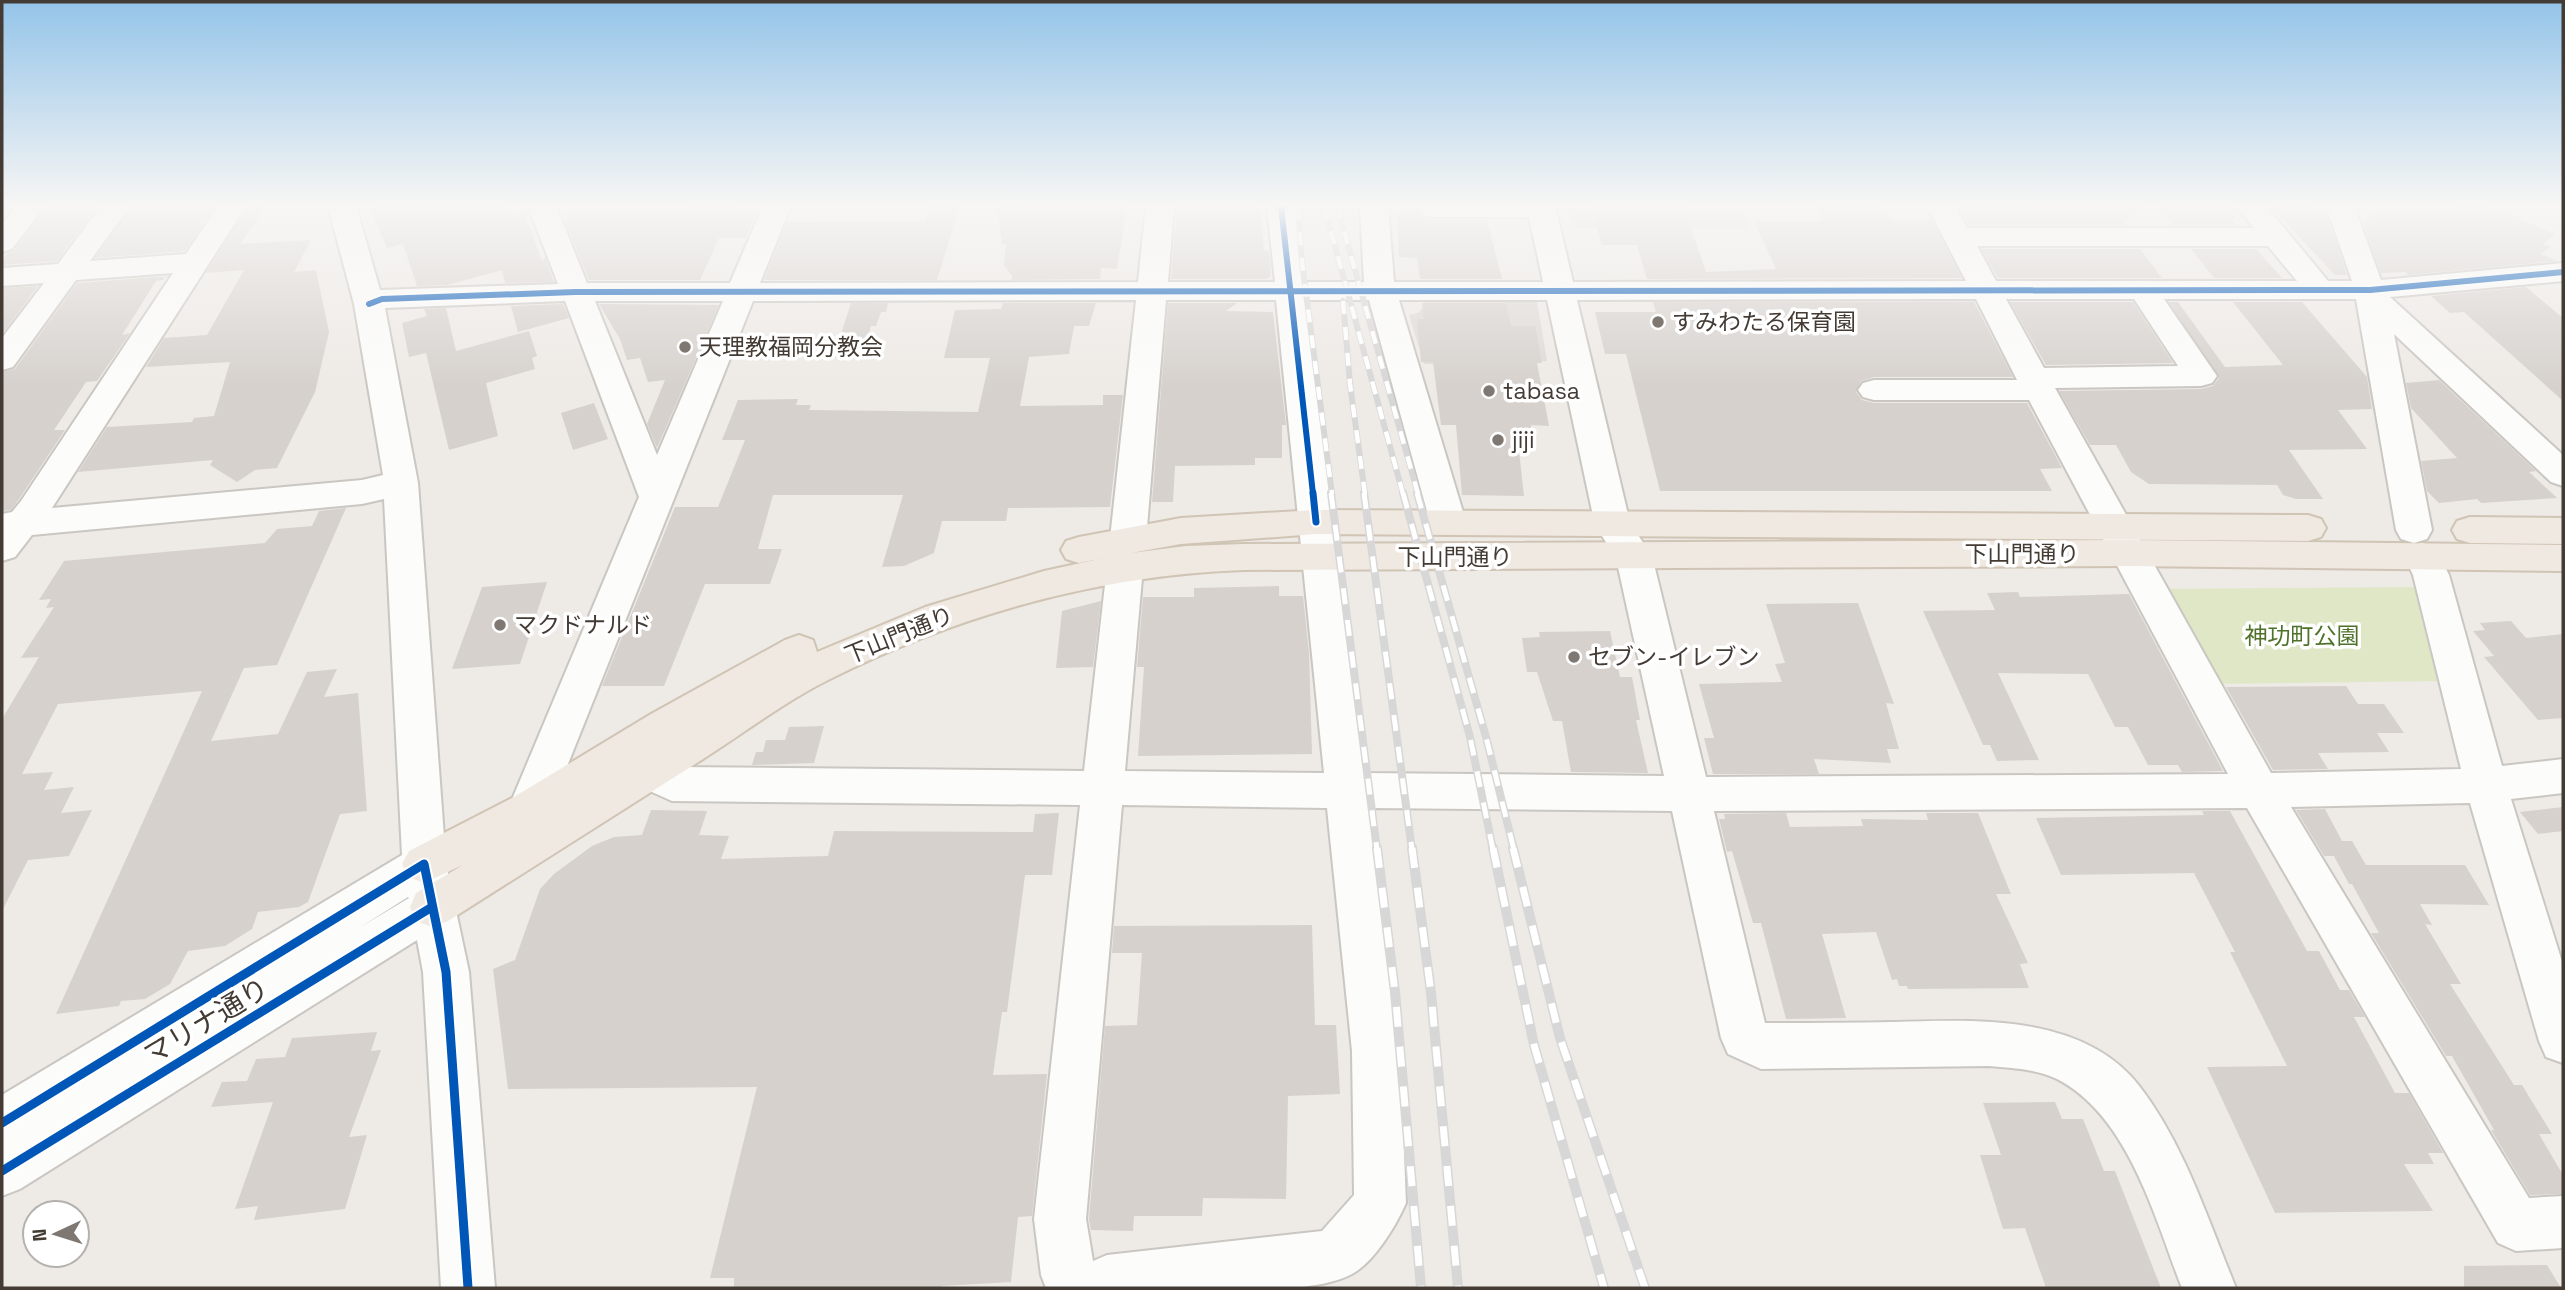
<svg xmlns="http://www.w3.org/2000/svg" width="2565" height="1290" font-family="'Space Grotesk','Noto Sans JP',sans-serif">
<rect width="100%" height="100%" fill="#eeeae6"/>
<polygon fill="#dfe7c7" points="2421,587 2444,681 2215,684 2161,589"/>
<g fill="#dddad6">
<polygon points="1569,206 1742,206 1750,229 1575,228"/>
<polygon points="1425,301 1537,301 1547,361 1424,364 1409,315 1418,313 1425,305"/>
</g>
<g fill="#d6d1cd">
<polygon points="47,206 97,206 57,261 2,265 6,254 14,251"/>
<polygon points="132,206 215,206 185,251 95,258"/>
<polygon points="248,206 267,206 240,244 311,240 294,272 316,270 329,332 315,392 277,468 255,470 237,482 210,465 213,460 78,472 107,427 192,422 194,418 214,416 230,362 146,367 164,338 207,335 244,270 206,273"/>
<polygon points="369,206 509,206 513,216 524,213 542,261 545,257 554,282 505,283 502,270 447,285 417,286 403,244 387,248"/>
<polygon points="685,206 740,206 738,212 757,212 746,238 719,238 700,280 589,280 565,222 571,213 682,213"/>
<polygon points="929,206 960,206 937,280 764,280 787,222 925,221"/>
<polygon points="996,206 1127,206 1117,269 1101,268 1100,279 1011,280 1012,276 1004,265 1006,245 1002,243"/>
<polygon points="1177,206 1260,206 1264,250 1269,252 1271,276 1267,279 1171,279"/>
<polygon points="1591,206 1683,206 1706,272 1776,269 1754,221 1823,221 1816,206 1883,206 1892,220 1932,220 1962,278 1647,279 1637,245 1602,245"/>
<polygon points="1958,206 2145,206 2122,223 2124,225 1969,225"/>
<polygon points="2157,206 2235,206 2239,213 2232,220 2236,225 2172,225"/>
<polygon points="2270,206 2316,206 2327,216 2347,275 2335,275"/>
<polygon points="2384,206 2410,214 2428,206 2446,215 2458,206 2489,206 2555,234 2543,244 2550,247 2541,254 2557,261 2408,275 2405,272 2381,273 2363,223"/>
<polygon points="1397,214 1418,214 1421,218 1432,220 1487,220 1502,279 1420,279 1417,258 1399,257"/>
<polygon points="1981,249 2140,249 2162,278 1998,278"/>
<polygon points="2191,249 2256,249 2282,278 2214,278"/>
<polygon points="165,276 163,280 156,281 122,335 130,333 97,381 86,382 54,430 65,430 19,499 11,510 2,511 2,372 15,369 77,283 168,276"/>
<polygon points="38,286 2,334 2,288"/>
<polygon points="2526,287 2563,318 2563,401 2464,312 2450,313 2431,296"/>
<polygon points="1653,302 1974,302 2013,377 1874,377 1861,381 1856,392 1862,400 1874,403 2027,403 2062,468 2040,469 2052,491 1660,491 1626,354 1605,354 1595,312 1656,312"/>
<polygon points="2010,302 2133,302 2173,363 2046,365"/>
<polygon points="2169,302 2178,302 2225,367 2283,365 2233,302 2302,302 2367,377 2372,409 2338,410 2367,449 2289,450 2323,499 2296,499 2283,495 2277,485 2149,484 2131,472 2116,445 2090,445 2059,391 2201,389 2213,386 2219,378"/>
<polygon points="851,303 888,303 886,312 881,312 876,326 871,326 866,344 838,343"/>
<polygon points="1003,303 1096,303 1089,326 1074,326 1069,354 1029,357 1020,406 1103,405 1103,395 1123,395 1110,507 1008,508 1006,521 942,521 934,553 904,566 882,567 903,495 773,495 758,549 782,549 770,584 705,584 664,686 602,686 675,507 718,507 745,440 722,440 738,400 798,399 796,405 811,405 809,410 978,412 990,358 944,358 955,310 1001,309"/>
<polygon points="1168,303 1237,303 1226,311 1273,312 1286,425 1282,425 1282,458 1255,458 1255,465 1175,466 1173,502 1152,502"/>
<polygon points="1422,303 1506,303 1511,326 1535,326 1542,363 1537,363 1549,426 1531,425 1535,451 1519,451 1524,496 1462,495 1456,425 1441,425 1433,362 1421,362 1417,319 1424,319"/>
<polygon points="563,304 569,318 518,332 511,306"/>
<polygon points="599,304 719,305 657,448 647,424 665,380 648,382 640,358 627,360 620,339"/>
<polygon points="446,308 456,351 529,331 537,356 532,358 535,369 486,383 498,436 449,450 426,353 409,357 402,323 427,316 424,309"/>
<polygon points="2439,380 2536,471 2529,472 2557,498 2481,503 2477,499 2439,503 2427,491 2421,461 2457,458 2411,408 2406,383"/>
<polygon points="594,403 608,439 573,450 561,413"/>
<polygon points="346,508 277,665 244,668 211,741 278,734 307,672 337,669 324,697 358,693 367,811 340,814 308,902 299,907 258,912 252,929 225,946 188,951 170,984 145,999 121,1001 119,1006 56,1014 202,691 58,704 22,774 53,772 44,790 74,787 61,813 92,810 69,856 28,860 2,911 2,719 39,657 21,658 54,607 46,608 51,599 39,600 64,561 265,543 277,529 312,526 319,511"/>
<polygon points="547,582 520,664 452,669 482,587"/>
<polygon points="1279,586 1279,596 1303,596 1309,653 1312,754 1138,756 1144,667 1137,667 1143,597 1194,597 1194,588"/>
<polygon points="2018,592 2020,597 2129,594 2223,771 2182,772 2178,765 2148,765 2128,727 2115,727 2088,674 1998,673 2039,760 1997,761 1990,745 1983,745 1923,611 1995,610 1987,593"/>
<polygon points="1101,601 1093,667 1056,668 1062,611"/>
<polygon points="1858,603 1894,704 1886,703 1899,749 1887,749 1891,763 1814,759 1819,774 1713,774 1704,738 1714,738 1699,684 1782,682 1775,664 1785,663 1766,604"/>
<polygon points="2511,621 2526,638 2563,634 2563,718 2538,720 2484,657 2494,656 2473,631 2485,630 2480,623"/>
<polygon points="1610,631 1620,677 1632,677 1640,720 1636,720 1648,773 1571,772 1562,721 1553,721 1537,672 1527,672 1522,638 1540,637 1539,632"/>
<polygon points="2346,686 2358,704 2384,704 2404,733 2377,733 2389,752 2318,753 2328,769 2273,770 2226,687"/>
<polygon points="824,726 814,763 752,765 756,752 763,752 766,740 785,740 789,727"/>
<polygon points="2563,807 2563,831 2538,834 2520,812"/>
<polygon points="2325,809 2342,841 2352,841 2366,865 2465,865 2489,905 2420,904 2432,925 2425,924 2461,984 2450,984 2514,1085 2522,1085 2552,1134 2539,1134 2563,1175 2563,1194 2530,1195 2491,1130 2494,1130 2452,1056 2446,1056 2371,933 2379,933 2352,884 2349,884 2334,856 2324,856 2296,810"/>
<polygon points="651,810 707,811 699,835 729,836 721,859 828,856 834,831 1033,832 1035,814 1059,813 1052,875 1025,875 1007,1012 1002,1012 993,1075 1047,1074 1032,1216 1018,1217 1011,1282 941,1286 941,1288 734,1288 734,1278 710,1278 757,1087 508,1089 493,969 515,960 540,889 554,874 592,846 614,837 642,835"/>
<polygon points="2202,811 2230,811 2307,951 2319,951 2340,990 2349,990 2365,1017 2354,1017 2395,1093 2409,1093 2443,1153 2428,1153 2434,1164 2404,1164 2433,1211 2275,1213 2207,1067 2287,1066 2230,952 2235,952 2194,873 2061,875 2036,818 2204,815"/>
<polygon points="1786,813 1790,827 1863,826 1861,819 1928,820 1926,813 1978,813 2011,894 1996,894 2028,963 2020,964 2029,988 1908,989 1907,986 1899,986 1897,979 1892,980 1876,932 1822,934 1846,1018 1786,1019 1761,923 1753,923 1732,851 1727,852 1719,819 1725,819 1724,814"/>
<polygon points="1312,925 1315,1025 1336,1025 1340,1094 1288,1096 1286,1199 1203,1198 1202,1216 1134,1216 1133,1231 1091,1230 1089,1219 1105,1026 1137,1025 1142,953 1112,953 1114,926"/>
<polygon points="377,1032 371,1051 381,1050 349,1137 367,1135 345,1209 254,1220 258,1206 235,1209 273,1102 211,1107 222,1082 247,1081 256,1059 285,1057 292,1038"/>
<polygon points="2055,1102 2062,1119 2083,1119 2104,1171 2115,1171 2161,1288 2046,1288 2025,1228 2003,1229 1980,1155 2001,1155 1983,1103"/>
<polygon points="2547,1265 2561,1288 2464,1288 2464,1266"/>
</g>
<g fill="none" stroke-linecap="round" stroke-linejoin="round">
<defs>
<g id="minor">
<polygon points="16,206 45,206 12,249 2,252 2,224"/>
<path d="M101,206H130L90,261L186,254L218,206H246L52,508L362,480L383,475L354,304L328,206H356L380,290L558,284L528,206H556L587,283H730L763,206H791L760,283L1138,282L1146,206H1174L1168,282H1275L1267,206H1295L1305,282H1364L1360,206H1388L1394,282H1543L1529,217H1432L1422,215L1418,209L1420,206H1555L1573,282L1966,281L1927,206H1955L1967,228H2254L2237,206H2266L2328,281H2352L2326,206H2354L2381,280L2563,263V281L2390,297L2563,455V486L2551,482L2394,334L2432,530L2427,539L2414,543L2401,539L2396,530L2356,299H2164L2217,376L2212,383L2201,386L2055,388L2271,773L2461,769L2413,575L2404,556L2409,547L2422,543L2435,547L2449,575L2502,766L2563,759V793L2511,799L2563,965V1063L2546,1057L2539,1041L2470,803L2291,807L2529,1198L2563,1196V1248L2516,1251L2498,1243L2247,808L1714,811L1765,1023C1808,1023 1850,1023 1893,1022C1975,1020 2084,1013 2140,1087C2185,1146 2208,1220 2236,1288H2182C2155,1219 2129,1116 2057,1079C2037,1069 2011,1068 1989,1066L1761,1069L1728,1054L1721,1038L1672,811L1370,808L1400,1051L1406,1203C1396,1226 1373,1264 1350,1275C1334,1283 1315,1285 1297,1288H1046L1041,1275L1034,1219L1080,805L672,801L634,784L628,772L634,760L649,755L677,767L1084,771L1107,567L1112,558L1125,554L1138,558L1143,567L1125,771L1324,773L1276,300H1166L1146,539L1141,548L1128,552L1115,548L1110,539L1136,300L753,301L550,809L544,821L529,827L514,821L508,809L639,497L565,301L385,308L418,483L446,864L469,972L495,1288H441L423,972L417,940L20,1189L2,1196V1095L402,855L384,499L362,504L32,535L15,557L2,561V514L12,512L21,501L173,273L76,280L13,367L2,370V338L44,283L2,286V268L58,264ZM1977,246H2268L2297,281H1996ZM1976,299L2017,380H1874L1863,383L1858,390L1863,397L1874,400H2029L2228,774L1706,777L1652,556L1630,523L1577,300ZM2006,299H2134L2178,366L2044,368ZM1307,300H1369L1430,522L1435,531L1448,534L1461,531L1466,522L1399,300H1547L1595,525L1616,558L1664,776L1366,773ZM595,301H723L657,455ZM1122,805L1327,808L1352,1051L1354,1195L1322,1231L1107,1255L1093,1261L1086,1219ZM408,897L409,898L359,928Z"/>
</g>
<g id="major">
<path d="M1316,510L2308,515L2321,519L2326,528L2321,537L2308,541L1316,534L1181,544L1131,553L1186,546L1244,544L2127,540L2563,545V571L2127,566L1244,570C1099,575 957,615 828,680C784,702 744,733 703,759C618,813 533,867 448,921L432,927L416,921L410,907L416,893L463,865L424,883L409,877L402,864L409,851L514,797L651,714L785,640L799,635L813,640L817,652L925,607L1044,571L1104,558L1079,563L1066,559L1061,550L1066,541L1079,537L1181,518Z"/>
<polygon points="2470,517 2563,518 2563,544 2470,543 2457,539 2452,530 2457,521"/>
</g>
</defs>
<use href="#minor" stroke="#cac6c2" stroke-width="4"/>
<use href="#major" stroke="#d0c4b4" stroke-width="4"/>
<use href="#minor" fill="#fcfcfb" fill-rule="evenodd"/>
<use href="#major" fill="#efe9e2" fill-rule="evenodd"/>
<defs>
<g id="rail-far2">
<polyline points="1298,206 1302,262 1332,494"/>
<polyline points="1324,206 1403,494"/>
<polyline points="1337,206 1418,494"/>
<polyline points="1343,301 1350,384 1365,494"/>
</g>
<g id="rail-far1">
<polyline points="1331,493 1377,850"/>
<polyline points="1364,493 1412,850"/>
<polyline points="1403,493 1470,737 1493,850"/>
<polyline points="1417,493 1486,737 1514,850"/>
</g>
<g id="rail">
<polyline points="1377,848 1395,992 1421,1288"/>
<polyline points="1412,848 1431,993 1458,1288"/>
<polyline points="1493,848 1534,1045 1604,1288"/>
<polyline points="1513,848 1560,1038 1645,1288"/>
</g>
</defs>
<use href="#rail-far2" stroke="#d8d7d7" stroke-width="6"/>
<use href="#rail-far1" stroke="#d8d7d7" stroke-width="8"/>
<use href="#rail" stroke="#d8d7d7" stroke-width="10"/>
<use href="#rail-far2" stroke="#fff" stroke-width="4.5" stroke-dasharray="13" stroke-linecap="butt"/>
<use href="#rail-far1" stroke="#fff" stroke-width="5" stroke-dasharray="16" stroke-linecap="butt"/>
<use href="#rail" stroke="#fff" stroke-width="7" stroke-dasharray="20" stroke-linecap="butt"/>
<defs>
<g id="cycleway-far2">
<polyline points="1281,206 1313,494"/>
<polyline points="369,304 382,299 575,292 2370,290 2563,272"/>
</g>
<polyline id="cycleway-far1" points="1313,493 1316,522"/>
<g id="cycleway">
<polyline points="2,1123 424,864 446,972 468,1288"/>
<polyline points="2,1171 432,907"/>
</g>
</defs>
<use href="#cycleway-far2" stroke="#fff" stroke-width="10"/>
<use href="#cycleway-far1" stroke="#fff" stroke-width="11"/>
<use href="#cycleway" stroke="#fff" stroke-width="13"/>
<use href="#cycleway-far2" stroke="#0057b8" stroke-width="6"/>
<use href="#cycleway-far1" stroke="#0057b8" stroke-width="7"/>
<use href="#cycleway" stroke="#0057b8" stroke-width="9"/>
</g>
<linearGradient id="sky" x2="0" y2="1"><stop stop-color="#94c4e9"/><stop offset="0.53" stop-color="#f7f6f4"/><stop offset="1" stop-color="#f7f6f4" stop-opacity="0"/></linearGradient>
<rect width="2565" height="387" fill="url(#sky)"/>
<g fill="#7f7872" stroke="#fff" stroke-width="2.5">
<circle cx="1658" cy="322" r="7"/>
<circle cx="685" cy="347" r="7"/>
<circle cx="1489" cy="391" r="7"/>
<circle cx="1498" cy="440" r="7"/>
<circle cx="500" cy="625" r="7"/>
<circle cx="1574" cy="657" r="7"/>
</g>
<g text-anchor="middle" stroke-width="7" stroke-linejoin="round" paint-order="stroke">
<g font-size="23" fill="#433b34" stroke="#fff" text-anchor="start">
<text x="1672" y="330">すみわたる保育園</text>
<text x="699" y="355">天理教福岡分教会</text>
<text x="1503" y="399">tabasa</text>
<text x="1512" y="448">jiji</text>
<text x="514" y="633">マクドナルド</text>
<text x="1588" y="665">セブン-イレブン</text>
</g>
<g font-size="23" fill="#433b34" stroke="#fff">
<text x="2022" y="562">下山門通り</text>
<text x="1455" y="565">下山門通り</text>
<text transform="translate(899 635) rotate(-22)" y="8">下山門通り</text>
</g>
<g font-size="23" fill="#4e7229" stroke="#fff">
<text x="2302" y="644">神功町公園</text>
</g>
<g font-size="28" fill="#433b34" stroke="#fff">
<text transform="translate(206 1021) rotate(-31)" y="10">マリナ通り</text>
</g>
</g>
<rect width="2565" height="1290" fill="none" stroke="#433b34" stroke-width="7"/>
<g transform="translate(56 1234) rotate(266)"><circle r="33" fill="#ffffff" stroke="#b4b1ae" stroke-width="2"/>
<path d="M0-5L12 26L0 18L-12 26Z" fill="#7f7872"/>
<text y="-10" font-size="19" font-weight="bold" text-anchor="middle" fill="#433b34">N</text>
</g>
</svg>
